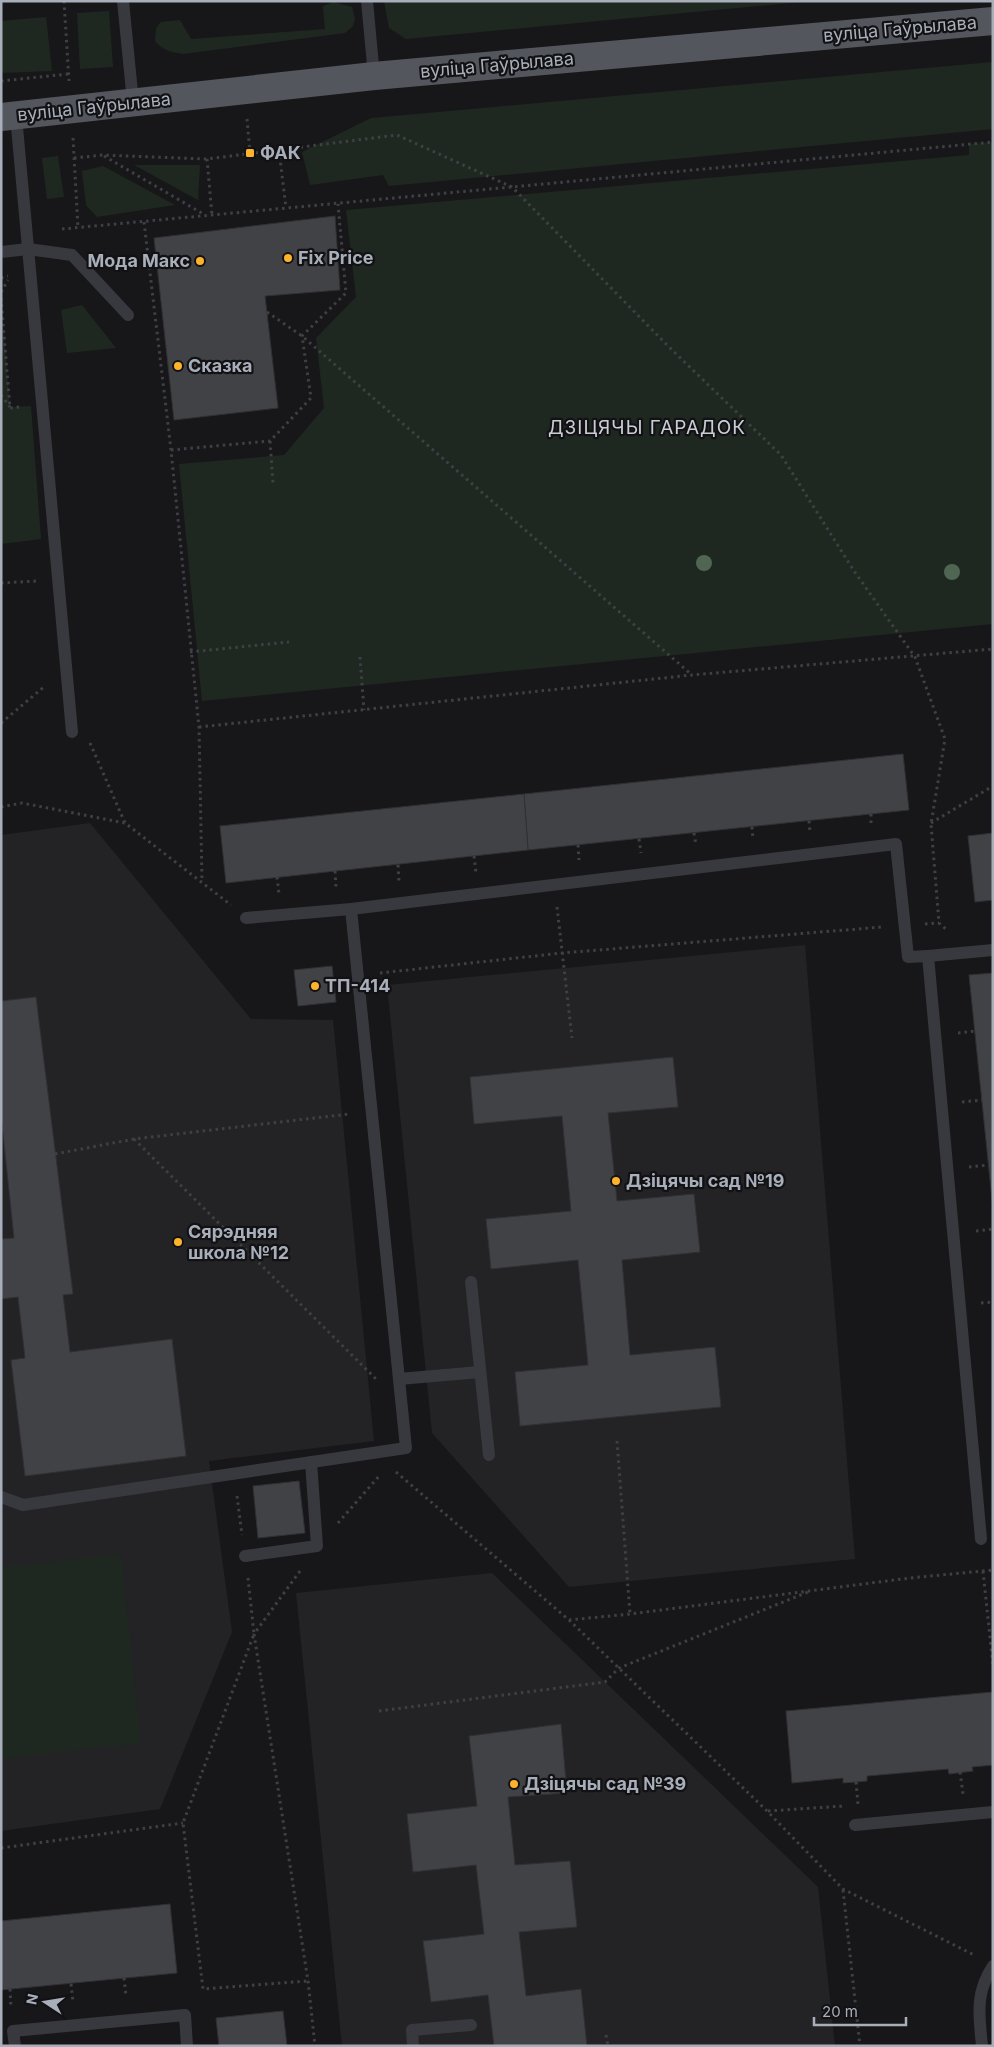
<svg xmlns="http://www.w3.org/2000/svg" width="994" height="2047" font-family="Inter,sans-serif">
<rect width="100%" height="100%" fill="#171719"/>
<g fill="#232326">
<polygon points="90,823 251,1019 333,1020 374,1441 209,1461 232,1632 160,1809 1,1831 1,835"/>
<polygon points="805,945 855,1559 569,1587 432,1433 387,985"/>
<polygon points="492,1573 818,1887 835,2046 342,2046 296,1593"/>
</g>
<g fill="#1f2820">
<polygon points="384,1 812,1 406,39 389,28"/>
<path d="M334,2L352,7L355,19L353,26L345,33L183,54C172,52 163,51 155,41L156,28L161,22L180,20L191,39L325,29L323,6Z"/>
<polygon points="109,11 113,67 80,69 77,13"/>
<polygon points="46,17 52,71 1,73 1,21"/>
<polygon points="993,62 993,129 389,186 383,175 310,185 302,152 371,118"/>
<polygon points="993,142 993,624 202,701 179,464 284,455 324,408 316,338 356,297 346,210 969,155 969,144"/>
<polygon points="58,156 64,197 47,199 42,158"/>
<polygon points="134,165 200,165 198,200"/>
<polygon points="103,166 175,205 97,217 86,205 82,171"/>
<polygon points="1,298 10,407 31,406 41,539 1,544"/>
<polygon points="82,305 116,348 67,353 61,310"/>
<polygon points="121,1554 141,1743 1,1759 1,1567"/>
</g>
<g fill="#414246" stroke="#313135">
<polygon points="335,216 340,290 265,296 278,408 174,420 154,238"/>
<polygon points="903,754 909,810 528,850 524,794"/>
<polygon points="524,794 528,850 226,883 220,826"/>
<polygon points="993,833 993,900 975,902 968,836"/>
<polygon points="332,966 336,1002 298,1006 294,970"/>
<polygon points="993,973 993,1209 969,975"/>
<polygon points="36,997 73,1294 63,1295 70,1352 172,1339 186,1456 25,1476 11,1360 25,1358 18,1297 1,1299 1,1239 14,1238 1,1115 1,1001"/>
<polygon points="673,1057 678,1107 608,1113 617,1201 694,1194 700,1252 622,1260 630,1355 715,1347 721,1407 520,1426 515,1372 588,1365 578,1260 491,1269 486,1219 571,1211 562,1116 474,1124 470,1077"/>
<polygon points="299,1481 305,1533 258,1538 253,1486"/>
<polygon points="993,1692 993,1765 972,1767 973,1771 949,1774 948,1769 867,1776 867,1781 856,1782 843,1783 843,1778 792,1783 786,1711"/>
<polygon points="561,1724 567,1793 508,1797 515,1865 570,1861 577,1927 519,1932 526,1996 581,1989 587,2046 494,2046 488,1995 431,2002 423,1941 484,1934 476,1865 413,1872 407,1814 477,1806 469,1736"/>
<polygon points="170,1904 177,1973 1,1990 1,1921"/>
<polygon points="283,2011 287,2046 219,2046 216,2018"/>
</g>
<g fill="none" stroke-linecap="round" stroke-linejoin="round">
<g stroke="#3e4046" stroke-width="3" stroke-dasharray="2.5 4" stroke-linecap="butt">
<polyline points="1,1 2,1"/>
<polyline points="64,1 69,81"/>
<polyline points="1,81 68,74"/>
<polyline points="247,119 250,153"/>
<polyline points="73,138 78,228"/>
<polyline points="279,150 286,208"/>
<polyline points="104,156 205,215"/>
<polyline points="74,158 103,155 207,159 397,135 512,187 669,347 781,455 854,571 915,657 945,739 931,824 939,923 948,931"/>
<polyline points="207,159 212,215"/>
<polyline points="144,222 171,450 199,727 202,881"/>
<polyline points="62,229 993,142"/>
<polyline points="1,278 8,276"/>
<polyline points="1,292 8,280"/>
<polyline points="1,298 10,408 20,407"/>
<polyline points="267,312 302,336 692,675"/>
<polyline points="1,395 10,407"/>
<polyline points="270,441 273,483"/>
<polyline points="171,450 270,441 311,398 302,336 346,293 338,204"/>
<polyline points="1,583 36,581"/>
<polyline points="190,652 289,642"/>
<polyline points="360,657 364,710"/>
<polyline points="1,723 45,686"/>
<polyline points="199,727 692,675 993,649"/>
<polyline points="90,743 125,823"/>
<polyline points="1,807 22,803 125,823 231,905"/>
<polyline points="871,814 871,824"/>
<polyline points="809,821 810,833"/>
<polyline points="931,823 993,786"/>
<polyline points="752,827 753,839"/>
<polyline points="694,833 696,845"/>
<polyline points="639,839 641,853"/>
<polyline points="578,845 579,860"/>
<polyline points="474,856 476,873"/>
<polyline points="398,865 399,881"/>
<polyline points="335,871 336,888"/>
<polyline points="277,877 279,894"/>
<polyline points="557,907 572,1038"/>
<polyline points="925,924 939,923"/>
<polyline points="380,973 562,953 882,927"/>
<polyline points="958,1033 975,1031"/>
<polyline points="962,1102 982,1100"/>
<polyline points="134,1139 376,1379"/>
<polyline points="55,1154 134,1139 350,1114"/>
<polyline points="969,1167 988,1165"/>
<polyline points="976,1231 993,1229"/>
<polyline points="981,1303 993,1302"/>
<polyline points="617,1441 630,1614"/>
<polyline points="396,1472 569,1620 767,1811 843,1889 974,1955"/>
<polyline points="237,1496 242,1535"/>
<polyline points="338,1523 380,1475"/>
<polyline points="300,1571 254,1634 308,1981 315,2046"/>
<polyline points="983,1571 993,1666"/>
<polyline points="248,1578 254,1634 183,1823 203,1989 308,1981"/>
<polyline points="569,1620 630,1614 910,1578 993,1570"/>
<polyline points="379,1711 605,1682 619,1668 808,1592"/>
<polyline points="960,1772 963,1794"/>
<polyline points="856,1782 858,1804"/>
<polyline points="768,1811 844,1806"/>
<polyline points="1,1848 183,1823"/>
<polyline points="843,1890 860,2046"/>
<polyline points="124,1978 126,1996"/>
<polyline points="71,1984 73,2002"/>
<polyline points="10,1989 11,2008"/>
<polyline points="606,2035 608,2046"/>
</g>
<g stroke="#38393e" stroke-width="12">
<polyline points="123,1 133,102"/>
<polyline points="367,1 374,76"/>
<polyline points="16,116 72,732"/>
<polyline points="1,252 28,249 72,255 128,315"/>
<polyline points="246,918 351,909 896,844 908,957 928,956"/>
<polyline points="471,1282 489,1455"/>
<polyline points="399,1379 480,1372"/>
<polyline points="1,1497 23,1505 406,1448 351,909"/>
<polyline points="981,1539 928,956 993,950"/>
<polyline points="245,1556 317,1546 311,1462"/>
<polyline points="855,1825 993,1812"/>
<polyline points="15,2046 13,2031 185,2015 187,2046"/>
<polyline points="413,2046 412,2030 471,2025"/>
<path d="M982,2046C979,2015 975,1993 993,1966"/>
</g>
<polyline stroke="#54565e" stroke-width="28" points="1,117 374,76 993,21"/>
</g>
<g fill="#506652">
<circle cx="704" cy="563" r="8"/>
<circle cx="952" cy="572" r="8"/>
</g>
<g fill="#fdb32b" stroke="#121214" stroke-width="2">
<rect x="245" y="148" width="10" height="10" rx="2.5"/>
<circle cx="288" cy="258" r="5"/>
<circle cx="200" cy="261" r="5"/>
<circle cx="178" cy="366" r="5"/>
<circle cx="315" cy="986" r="5"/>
<circle cx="616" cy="1181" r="5"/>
<circle cx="178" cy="1242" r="5"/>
<circle cx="514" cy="1784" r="5"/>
</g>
<g text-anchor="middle" stroke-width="4.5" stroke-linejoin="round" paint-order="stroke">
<g font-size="18" fill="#a8aeba" stroke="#121214">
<text transform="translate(900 29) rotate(-5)" y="6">вуліца Гаўрылава</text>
<text transform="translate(497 65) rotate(-5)" y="6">вуліца Гаўрылава</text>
<text transform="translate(94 107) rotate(-6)" y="6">вуліца Гаўрылава</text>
</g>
<g font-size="18" font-weight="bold" fill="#a8aeba" stroke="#121214" text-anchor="start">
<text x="260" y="159">ФАК</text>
<text x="298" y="264">Fix Price</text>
<text x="190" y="267" text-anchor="end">Мода Макс</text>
<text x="188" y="372">Сказка</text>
<text x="325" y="992">ТП-414</text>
<text x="626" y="1187">Дзіцячы сад №19</text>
<text x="188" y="1238">Сярэдняя<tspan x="188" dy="21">школа №12</tspan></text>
<text x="524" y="1790">Дзіцячы сад №39</text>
</g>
<g font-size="19" letter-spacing="1" fill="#cacdd6" stroke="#121214">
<text x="647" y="434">ДЗІЦЯЧЫ ГАРАДОК</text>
</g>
</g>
<rect width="994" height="2047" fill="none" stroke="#a8aeba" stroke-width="5"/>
<g transform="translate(45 2002) rotate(282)" stroke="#121214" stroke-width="4" paint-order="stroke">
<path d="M0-4L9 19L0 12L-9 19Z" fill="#a8aeba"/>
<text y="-8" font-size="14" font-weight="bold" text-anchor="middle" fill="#a8aeba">N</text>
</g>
<path d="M814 2017v8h92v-8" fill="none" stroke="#a8aeba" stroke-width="2.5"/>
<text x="822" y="2017" font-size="15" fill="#a8aeba" stroke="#121214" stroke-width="4" paint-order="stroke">20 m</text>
</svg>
